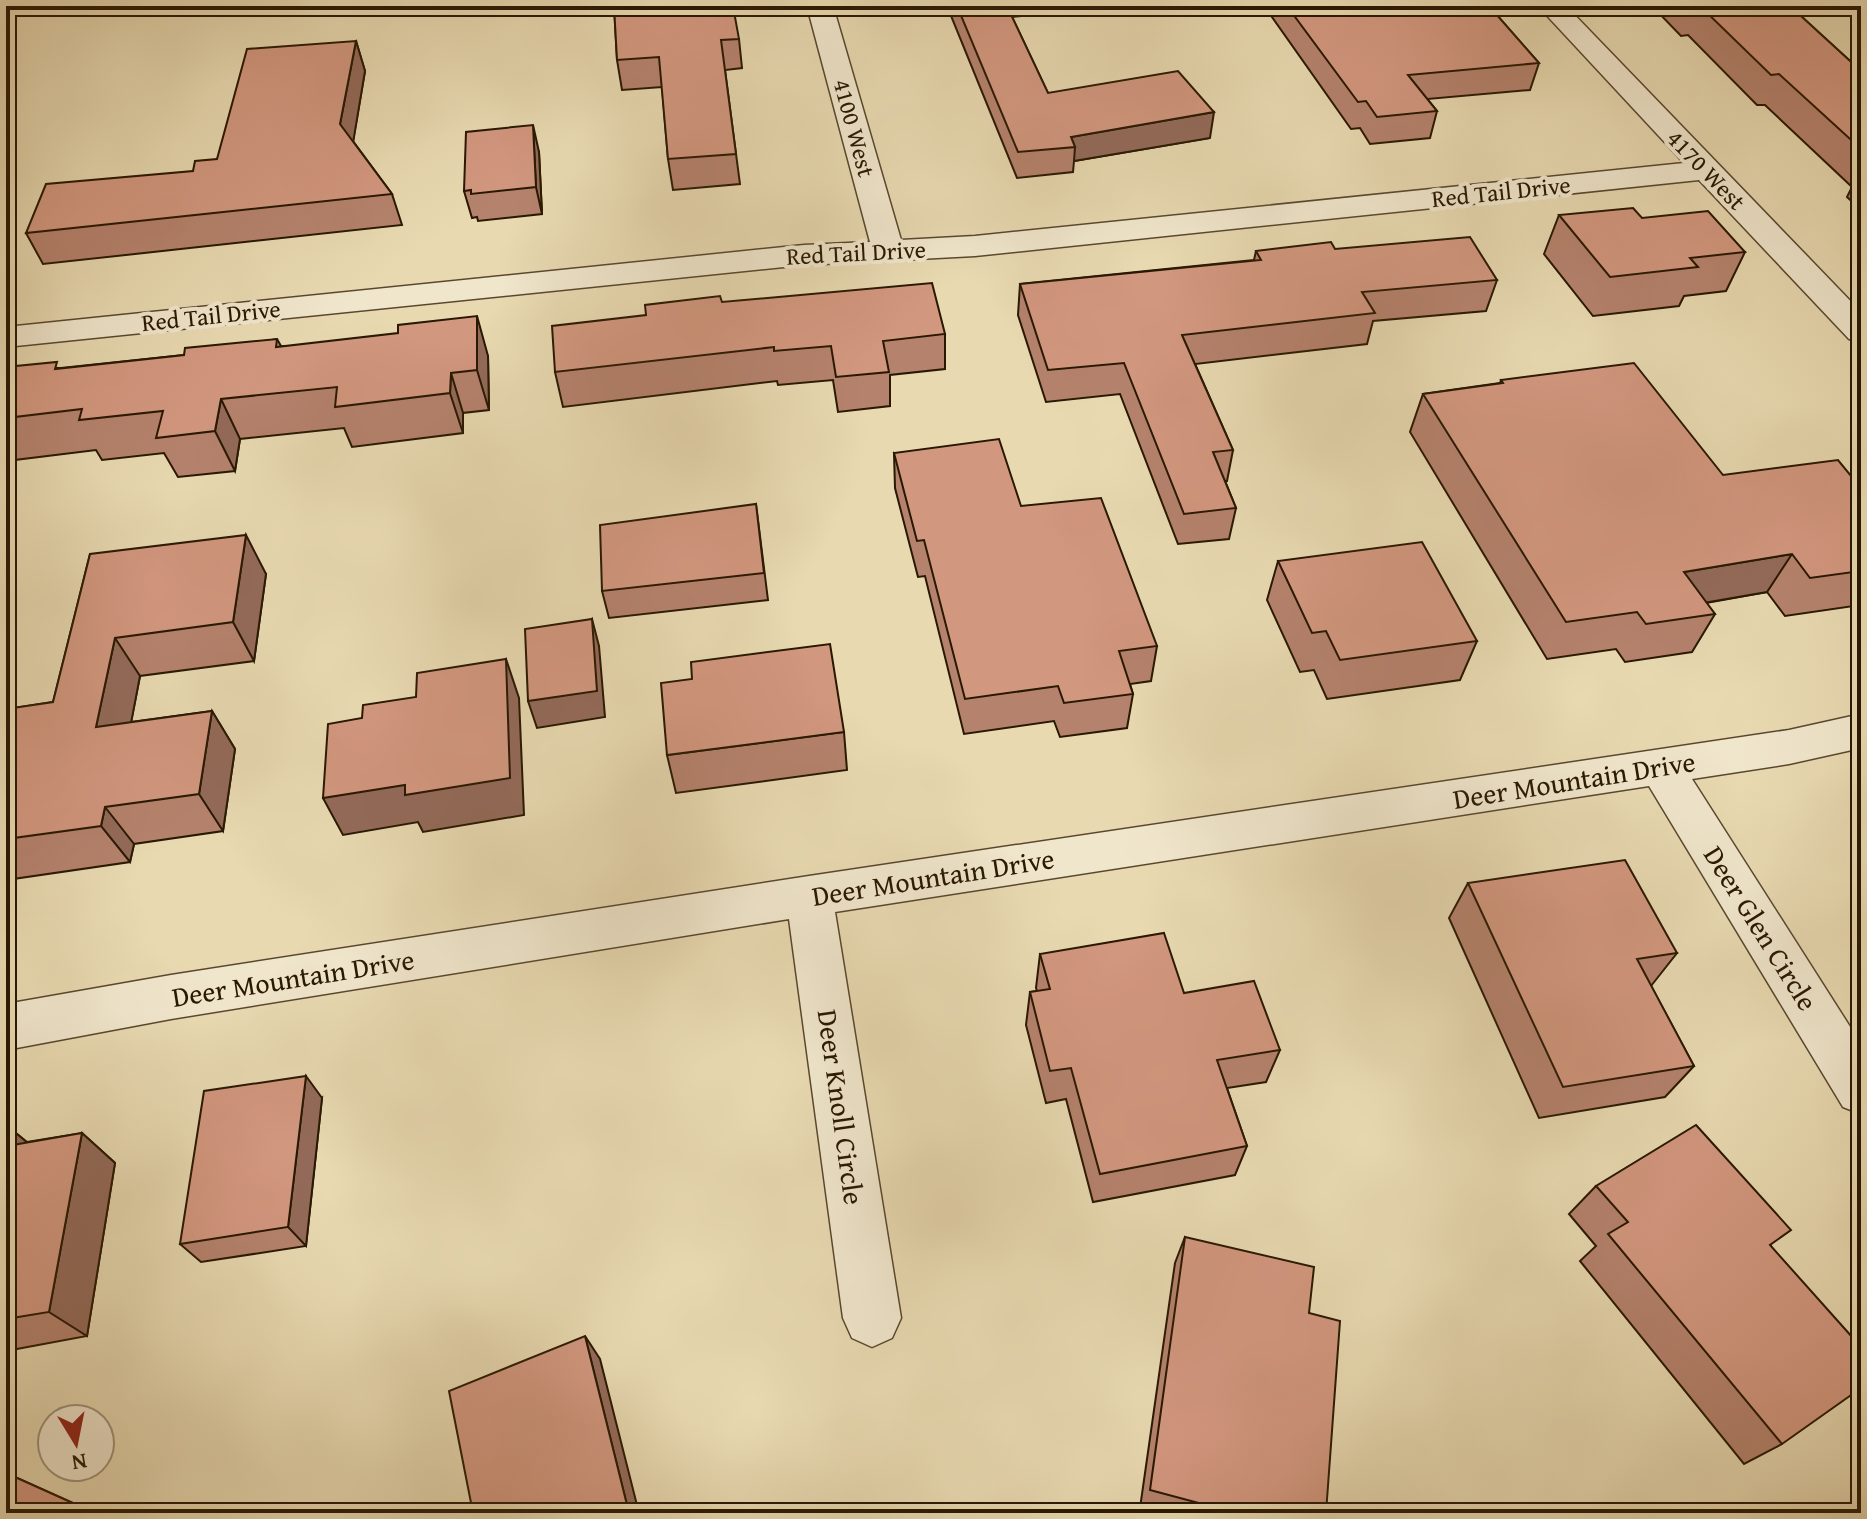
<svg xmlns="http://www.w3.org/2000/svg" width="1867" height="1519" font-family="'Gentium Book Plus',serif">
<rect width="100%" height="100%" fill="#e8d9b1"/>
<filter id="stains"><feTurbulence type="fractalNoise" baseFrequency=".0025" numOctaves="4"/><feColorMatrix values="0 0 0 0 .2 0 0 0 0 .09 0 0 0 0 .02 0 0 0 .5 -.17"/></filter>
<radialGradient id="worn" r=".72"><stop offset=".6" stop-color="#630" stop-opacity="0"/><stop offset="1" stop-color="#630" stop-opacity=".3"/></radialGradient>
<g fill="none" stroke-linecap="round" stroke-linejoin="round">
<defs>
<g id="minor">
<polygon points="807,6 833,6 901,240 975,236 1684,163 1538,6 1566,6 1861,312 1861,342 1849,339 1699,180 975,256 804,265 6,347 6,327 804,245 870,242"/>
<polygon points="1861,714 1861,748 1789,764 1692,779 1861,1044 1861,1114 1843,1107 1649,786 835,912 901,1318 892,1338 872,1347 852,1338 843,1318 789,919 171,1019 6,1050 6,1004 171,975 809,876 1789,730"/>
</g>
</defs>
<use href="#minor" stroke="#59482e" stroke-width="3"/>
<polyline stroke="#291802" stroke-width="6" stroke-dasharray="3 5" stroke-linecap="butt" points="1851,1513 1861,1434"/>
<use href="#minor" fill="#f0e6cc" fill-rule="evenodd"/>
</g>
<g fill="#b5826d" stroke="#291802" stroke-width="2">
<polygon points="614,6 739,39 742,68 725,70 740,184 673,190 668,159 662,87 622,90 617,60"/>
<polygon points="947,6 1022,6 1021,16 1012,17 1048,93 1210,138 1074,161 1073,172 1017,178"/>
<polygon points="1268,6 1489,6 1539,63 1530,90 1427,99 1437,111 1430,138 1370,144 1360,128 1351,129 1267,10"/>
<polygon points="1652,6 1790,6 1861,71 1861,210 1847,197 1852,187 1765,105 1757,105 1688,35 1681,36"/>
<polygon points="356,41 365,71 353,141 392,194 402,225 43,264 26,233 193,171 217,159"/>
<polygon points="539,152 542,214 478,221 477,217 472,218 464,191"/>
<polygon points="1559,215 1642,218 1745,252 1726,291 1684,296 1679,306 1593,316 1544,254"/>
<polygon points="1335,249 1497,280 1486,311 1373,321 1367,344 1195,364 1233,450 1227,481 1225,481 1236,508 1229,539 1178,544 1120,394 1046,402 1018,315 1020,284 1254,260 1256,251"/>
<polygon points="722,302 945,334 945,369 890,375 890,406 838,412 833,380 778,385 777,381 563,407 555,372 646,315"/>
<polygon points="277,339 281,346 488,356 489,410 463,413 463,433 352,447 344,428 240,439 235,471 178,477 164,453 102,460 96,450 6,461 6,367 61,368 184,355"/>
<polygon points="1501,380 1723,475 1851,476 1861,475 1861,605 1785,616 1767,592 1706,603 1715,614 1692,652 1625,662 1616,649 1547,659 1410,432 1423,394 1500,383"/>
<polygon points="894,453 1021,506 1157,646 1151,681 1130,684 1133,694 1127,728 1060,737 1054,721 964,734 925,576 918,577 895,488"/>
<polygon points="756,504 768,600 609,618 602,591"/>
<polygon points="90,554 266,574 254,661 140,676 131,722 212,711 235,749 223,831 134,844 130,862 6,880 6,709 53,702"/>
<polygon points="1278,561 1477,641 1460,680 1327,699 1314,670 1300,672 1267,600"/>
<polygon points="844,732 847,770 676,793 667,755"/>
<polygon points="1468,883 1677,953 1651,986 1694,1066 1665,1097 1539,1118 1449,918"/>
<polygon points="1040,954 1184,993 1280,1050 1266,1082 1227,1088 1247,1146 1235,1175 1093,1202 1066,1099 1046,1103 1026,1025 1030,992 1037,991 1036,988"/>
<polygon points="322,1098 306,1246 201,1262 180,1244"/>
<polygon points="11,1129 27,1142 82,1133 115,1163 87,1336 6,1351 6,1130"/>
<polygon points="1596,1186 1771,1246 1782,1444 1744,1464 1580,1261 1596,1246 1569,1214"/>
<polygon points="1185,1237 1309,1313 1326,1513 1158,1513 1140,1508 1175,1263"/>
</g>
<g fill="#936a59" stroke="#291802" stroke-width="2">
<polygon points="356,41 365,71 351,155 340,124"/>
<polygon points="1214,112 1210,138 1074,161 1075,147 1071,137"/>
<polygon points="533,125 539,152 542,214 536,187"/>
<polygon points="477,316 488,356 489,410 477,370"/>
<polygon points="451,373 463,413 463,433 450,393"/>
<polygon points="221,399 240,439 235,471 215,431"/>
<polygon points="246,535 266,574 254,661 233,622"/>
<polygon points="1792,554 1767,592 1663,610 1684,572"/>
<polygon points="592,619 599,646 605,717 537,728 528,701"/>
<polygon points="115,638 140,676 123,765 96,727"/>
<polygon points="506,659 519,698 524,815 423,832 418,822 343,835 323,798"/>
<polygon points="212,711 235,749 223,831 199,794"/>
<polygon points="105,807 134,844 130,862 101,826"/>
<polygon points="306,1076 322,1098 306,1246 288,1227"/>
<polygon points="11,1129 47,1159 7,1146"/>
<polygon points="82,1133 115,1163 87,1336 49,1312"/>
<polygon points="585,1336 600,1359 639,1513 629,1513"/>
<polygon points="6,1473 95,1513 69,1513"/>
</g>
<g fill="#d2977f" stroke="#291802" stroke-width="2">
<polygon points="614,6 733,6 739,39 721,40 736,154 668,159 659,57 617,60"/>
<polygon points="957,6 1007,6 1048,93 1178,71 1214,112 1071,137 1075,147 1018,152"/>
<polygon points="1287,6 1489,6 1539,63 1408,75 1437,111 1377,117 1366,101 1358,102"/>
<polygon points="1693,6 1790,6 1861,71 1861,149 1779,74 1771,75 1700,6"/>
<polygon points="356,41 340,124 392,194 26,233 46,184 193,171 195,161 217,159 247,49"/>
<polygon points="533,125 536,187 471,194 471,190 464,191 466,132"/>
<polygon points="1633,208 1642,218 1708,211 1745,252 1690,258 1698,267 1610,277 1559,215"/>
<polygon points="1470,237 1497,280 1362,292 1375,313 1182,335 1233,450 1213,452 1236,508 1184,514 1124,363 1048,370 1020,284 1261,260 1256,251 1331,242 1335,249"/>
<polygon points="932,283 945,334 883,341 889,372 836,377 831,346 774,351 774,347 555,372 552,326 646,315 645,305 720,296 722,302"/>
<polygon points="477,316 477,370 451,373 450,393 335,407 337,387 221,399 215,431 156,438 163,411 79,420 82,409 6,418 6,367 57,362 55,369 184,355 185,348 277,339 276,347 398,333 398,325"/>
<polygon points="1634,363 1723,475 1838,460 1851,476 1861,475 1861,571 1810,578 1792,554 1684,572 1715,614 1646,624 1637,612 1566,622 1423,394 1503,383 1501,380"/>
<polygon points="999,439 1021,506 1101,498 1157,646 1119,651 1133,694 1064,703 1058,686 965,699 924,540 917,541 894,453"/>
<polygon points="756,504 764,573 602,591 600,525"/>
<polygon points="246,535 233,622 115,638 96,727 212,711 199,794 105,807 101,826 6,839 6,709 53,702 90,554"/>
<polygon points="1422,542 1477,641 1340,660 1326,631 1312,633 1278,561"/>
<polygon points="592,619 597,691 528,701 525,629"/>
<polygon points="830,644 844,732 667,755 661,683 692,679 691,662"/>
<polygon points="506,659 510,778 405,795 405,785 323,798 328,724 362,718 363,705 416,697 417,673"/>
<polygon points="1625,860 1677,953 1637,959 1694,1066 1563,1087 1468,883"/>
<polygon points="1164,933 1184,993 1254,981 1280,1050 1217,1060 1247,1146 1100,1174 1071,1068 1050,1071 1030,992 1050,989 1040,954"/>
<polygon points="306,1076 288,1227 180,1244 204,1091"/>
<polygon points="1696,1125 1791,1230 1770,1245 1861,1347 1861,1388 1782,1444 1608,1234 1628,1222 1596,1186"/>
<polygon points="11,1129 7,1146 82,1133 49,1312 6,1319 6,1130"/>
<polygon points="1185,1237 1314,1267 1309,1313 1340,1321 1326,1513 1236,1513 1150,1490"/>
<polygon points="585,1336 629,1513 473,1513 449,1391"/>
<polygon points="6,1473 75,1504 69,1513 6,1513"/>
</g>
<g text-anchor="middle" stroke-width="8" stroke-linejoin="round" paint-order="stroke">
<g font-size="24" fill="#291802" stroke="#f0e6cc">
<text transform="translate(854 128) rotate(75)" y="8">4100 West</text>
<text transform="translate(1706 170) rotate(46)" y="8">4170 West</text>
<text transform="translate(1501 192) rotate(-6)" y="8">Red Tail Drive</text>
<text transform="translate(856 253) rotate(-3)" y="8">Red Tail Drive</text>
<text transform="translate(211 316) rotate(-6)" y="8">Red Tail Drive</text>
</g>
<g font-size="28" fill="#291802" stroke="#f0e6cc">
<text transform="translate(1574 780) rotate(-9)" y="10">Deer Mountain Drive</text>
<text transform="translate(933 877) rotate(-9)" y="10">Deer Mountain Drive</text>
<text transform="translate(1761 928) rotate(58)" y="10">Deer Glen Circle</text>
<text transform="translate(293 978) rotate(-9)" y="10">Deer Mountain Drive</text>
<text transform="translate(841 1107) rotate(82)" y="10">Deer Knoll Circle</text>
</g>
</g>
<rect width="1867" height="1519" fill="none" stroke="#e8d9b1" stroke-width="32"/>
<rect x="8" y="8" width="1851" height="1503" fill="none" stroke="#291802" stroke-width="4"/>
<rect x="16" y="16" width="1835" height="1487" fill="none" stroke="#291802" stroke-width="2"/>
<g transform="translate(76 1443) rotate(170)"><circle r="38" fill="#f0e6cc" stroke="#a0947b" stroke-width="2"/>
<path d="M0-6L14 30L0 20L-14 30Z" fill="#8f2418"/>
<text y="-12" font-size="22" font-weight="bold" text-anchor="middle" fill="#291802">N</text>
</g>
<rect width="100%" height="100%" filter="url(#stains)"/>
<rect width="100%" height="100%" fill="url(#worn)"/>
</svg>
